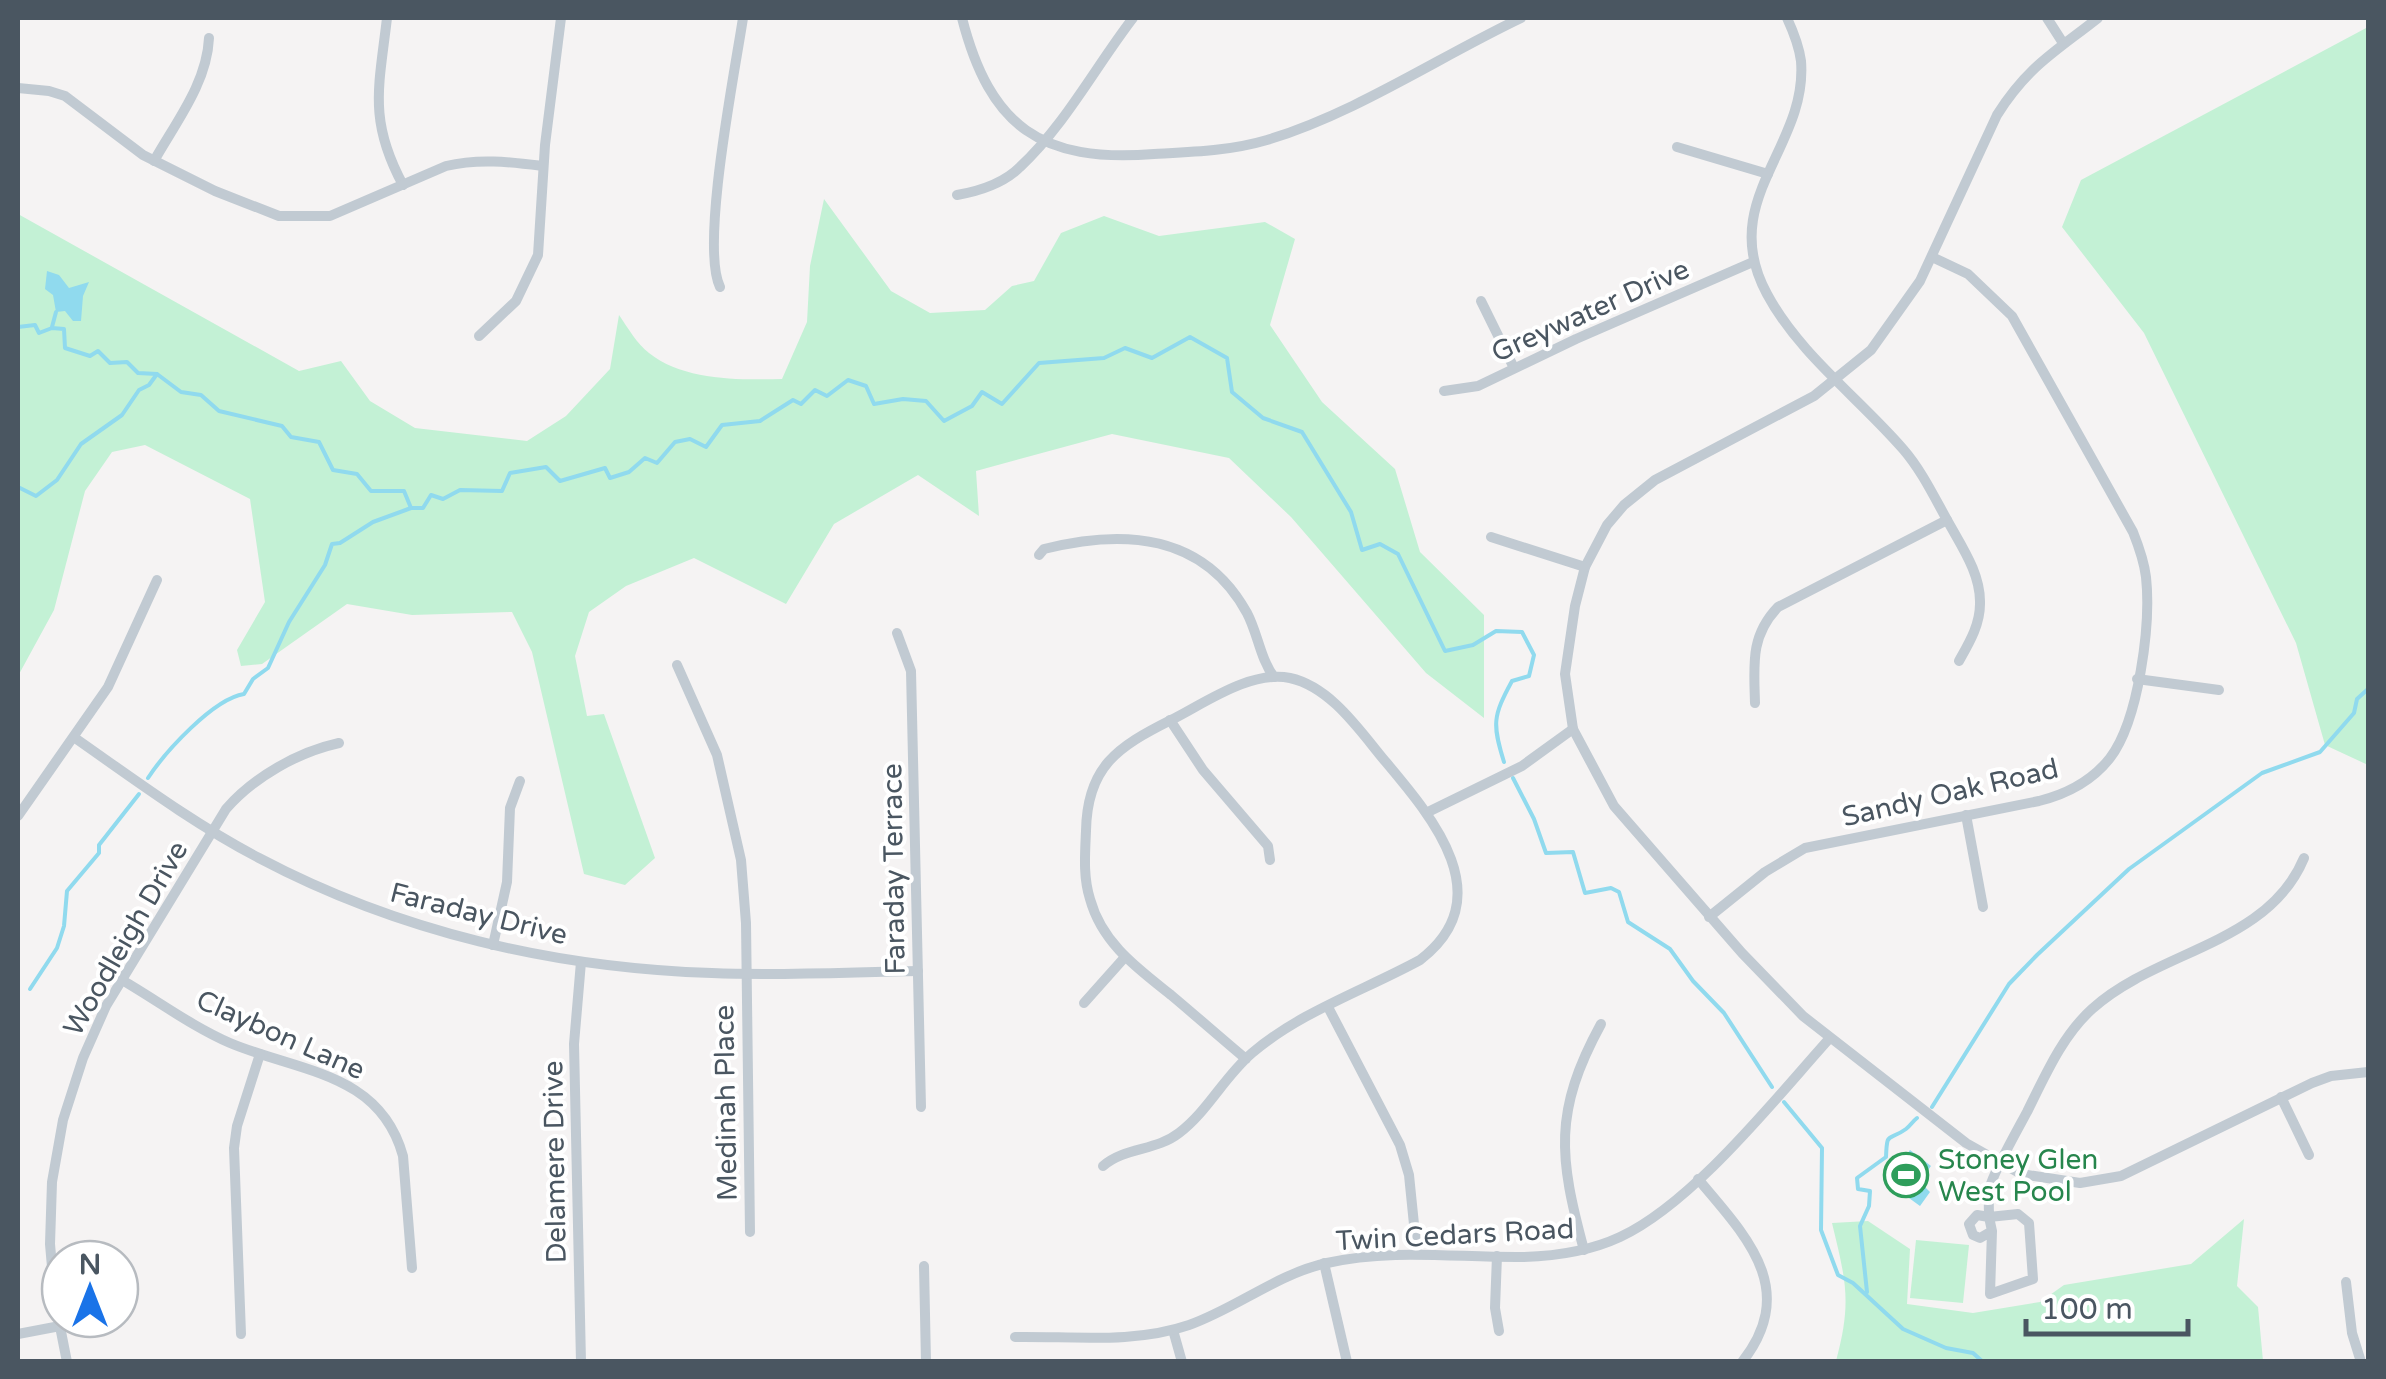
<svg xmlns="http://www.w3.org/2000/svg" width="2386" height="1379" font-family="'Varela Round',sans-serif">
<rect width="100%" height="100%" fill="#f5f3f3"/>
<g fill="#c3f1d5">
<polygon points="2368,27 2368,765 2325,745 2296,643 2144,333 2062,227 2081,180"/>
<path d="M824,199L891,291L930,313L985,310L1012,286L1034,281L1061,233L1104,216L1159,236L1265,222L1295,239L1270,325L1322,402L1395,469L1420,552L1484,615V718L1426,673L1291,517L1229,458L1112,434L976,471L979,516L918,475L834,524L786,604L694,558L626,586L589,612L575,656L587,716L604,714L655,858L625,885L584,874L532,652L512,612L412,615L347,604L262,664L241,666L237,650L265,602L250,499L145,445L112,452L85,491L54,610L18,676V214L299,371L341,361L370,401L415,428L527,441L566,416L610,369L619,315C628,328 637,344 649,353C684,381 740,380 782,379L807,322L810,266Z"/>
<path d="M2244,1219L2237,1286L2258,1307L2263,1361H1836C1852,1302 1846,1281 1832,1223L1868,1221L1910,1249L1907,1304L1973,1313L2040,1302L2064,1285L2191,1264Z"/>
<polygon points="1916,1240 1969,1245 1963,1303 1910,1298"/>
</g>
<g fill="#90daee">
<polygon points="47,271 59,275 69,288 89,282 83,296 81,321 73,321 65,311 56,312 53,295 45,289"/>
<polygon points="1910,1150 1931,1166 1928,1170 1925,1168 1917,1179 1930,1192 1920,1206 1887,1182"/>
</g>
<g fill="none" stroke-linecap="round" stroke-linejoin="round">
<g stroke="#90daee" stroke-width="4">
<path d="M18,327L35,325L39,333L52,328L64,329L65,348L90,356L98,351L110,363L127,362L138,373L157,374L181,392L201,395L219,411L282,426L291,437L319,442L333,470L357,474L371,491H404L411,508H423L431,495L443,499L460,490L502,491L510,473L546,467L560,481L605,468L610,478L629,472L645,458L657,463L675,442L690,439L706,447L722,425L760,421L793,400L801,404L815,390L827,396L848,380L866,386L874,404L903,399L926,401L944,421L972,406L982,392L1002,404L1039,363L1104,358L1125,348L1152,358L1190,337L1227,358L1232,392L1263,418L1302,432L1351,512L1362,550L1380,544L1398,554L1445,651L1473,645L1496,631L1522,632L1534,655L1529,676L1512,681C1493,716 1492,724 1504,762"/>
<polyline points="52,327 56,312"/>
<polyline points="18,487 36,496 57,480 81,444 122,415 139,390 149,385 157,374"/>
<path d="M148,778C165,752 213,699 244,694L253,679L268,668L289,622L325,565L332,544L340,543L373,522L411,508"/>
<polyline points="1513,778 1534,819 1546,853 1573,852 1585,893 1611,888 1619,892 1628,922 1670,949 1693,981 1724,1013 1772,1087"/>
<polyline points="30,989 57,948 64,926 67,891 99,853 99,845 139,794"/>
<polyline points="1784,1102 1822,1148 1821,1230 1838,1275 1853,1283 1903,1329 1946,1348 1973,1353 1983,1362"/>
<polyline points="1932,1107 2009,984 2037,955 2129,869 2262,773 2320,752 2354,713 2357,699 2368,689"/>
<path d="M1867,1292L1860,1226L1869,1206L1870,1191L1858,1189L1857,1178L1886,1157C1887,1130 1888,1142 1906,1129C1910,1126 1913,1121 1917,1118"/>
</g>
<g stroke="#c1cad2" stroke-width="10">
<path d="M387,18C379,87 368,120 403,185"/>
<path d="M962,18C990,127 1041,163 1154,154C1192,152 1230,151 1267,140C1356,113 1437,58 1521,18"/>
<path d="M1787,18C1793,31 1799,46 1801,61C1808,148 1716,200 1767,294C1799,354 1859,398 1903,449C1923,472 1936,501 1951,527C1964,550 1981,576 1980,604C1980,625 1969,643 1959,661"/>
<polyline points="2047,18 2063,43"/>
<path d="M2098,18C2055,52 2028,66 1997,115L1920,281L1871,350L1814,396L1655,480L1624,505L1607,525L1585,567L1575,606L1565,674L1573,729L1614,806L1742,953L1803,1016L1966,1143L2021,1174L2080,1183L2121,1176L2312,1083L2331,1076L2368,1072"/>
<path d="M18,88L49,91L65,96L143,155L215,191L279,216H330L446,166C479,158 510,162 543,166"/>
<polyline points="1677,147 1768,174"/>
<path d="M154,161C176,122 207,83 209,38"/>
<path d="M957,195C980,191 1003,184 1020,167C1065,125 1096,66 1133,18"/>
<path d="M720,287C700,246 735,71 743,18"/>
<polyline points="1481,301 1514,368"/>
<polyline points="479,336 516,301 538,255 545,145 561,18"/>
<polyline points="1444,391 1478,386 1576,339 1753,262"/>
<polyline points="1491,537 1585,567"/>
<path d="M1039,555L1044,549C1123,529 1203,533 1247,613C1258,634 1260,658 1274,677"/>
<polyline points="897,633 911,671 921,1107"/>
<polyline points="677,665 717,755 741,860 746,923 750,1232"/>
<polyline points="2137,679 2219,690"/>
<path d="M1755,703C1754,665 1750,636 1778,607L1947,520"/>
<polyline points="1170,720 1203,770 1268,846 1270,860"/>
<path d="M75,738C135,780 194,824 259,858C399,932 555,968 712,973C781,976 849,972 918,971"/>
<polyline points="1428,812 1522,766 1573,729"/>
<polyline points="1966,815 1983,907"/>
<polyline points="18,816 108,687 157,580"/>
<path d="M1709,917L1765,872L1805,848L2039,801C2067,794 2092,781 2110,758C2139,720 2151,624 2146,577C2144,561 2139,547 2133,532L2012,316L1968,274L1932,257"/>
<polyline points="493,945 507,882 510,808 520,781"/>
<polyline points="581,962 574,1044 581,1362"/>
<path d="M122,980C158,1001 193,1027 230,1043C299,1072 380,1072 403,1156L412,1268"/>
<polyline points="1084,1003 1125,957"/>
<polyline points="1328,1007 1400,1145 1409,1175 1417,1254"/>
<polyline points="2281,1097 2309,1155"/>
<path d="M1103,1166C1125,1147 1156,1151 1179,1133C1208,1111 1224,1077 1252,1053C1300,1012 1365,990 1420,960C1501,898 1433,818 1385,761C1360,731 1331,687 1290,678C1250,670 1205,703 1171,720C1117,747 1087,767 1086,831C1085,854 1083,877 1090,899C1102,943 1137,968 1171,995C1196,1016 1221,1038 1246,1059"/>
<path d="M1698,1179C1745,1235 1800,1289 1742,1362"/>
<path d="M1992,1231L1990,1294L2033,1279L2029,1223L2018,1214L1989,1217L1992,1231L1980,1238L1973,1235L1969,1224L1977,1215L1989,1217C1989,1207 1988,1196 1990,1187C1993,1173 2019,1127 2027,1112C2045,1076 2062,1036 2092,1009C2157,950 2268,945 2304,858"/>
<path d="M1584,1250C1559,1157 1553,1112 1601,1024"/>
<polyline points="1497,1256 1495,1308 1499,1331"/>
<polyline points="1324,1263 1347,1362"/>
<polyline points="924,1266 926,1362"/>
<polyline points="2346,1282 2352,1333 2361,1362"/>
<polyline points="1173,1330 1182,1362"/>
<polyline points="18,1334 60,1326"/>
<polyline points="241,1334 234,1148 237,1126 260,1054"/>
<path d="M1015,1337C1072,1336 1134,1344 1189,1325C1237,1308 1277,1274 1327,1263C1392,1248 1459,1258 1524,1257C1557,1256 1590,1251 1620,1237C1693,1203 1775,1099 1829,1039"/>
<path d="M67,1362L55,1301L50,1244L52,1182L63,1120L83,1058L106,1006L226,809C254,777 298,752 339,743"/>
</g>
</g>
<defs>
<symbol id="stadium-ring" viewBox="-11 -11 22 22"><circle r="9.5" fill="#fff" stroke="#2e9e5b" stroke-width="1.5"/><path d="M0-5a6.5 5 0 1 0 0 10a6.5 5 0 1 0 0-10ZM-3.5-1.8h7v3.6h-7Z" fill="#2e9e5b"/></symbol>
</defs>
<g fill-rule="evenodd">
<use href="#stadium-ring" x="1881" y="1150" width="50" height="50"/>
</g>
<g text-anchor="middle" stroke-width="8" stroke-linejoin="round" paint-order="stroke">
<g font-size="28" fill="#4a5661" stroke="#fff">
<text transform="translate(1590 310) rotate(-24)" y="10">Greywater Drive</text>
<text transform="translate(1950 792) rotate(-13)" y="10">Sandy Oak Road</text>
<text transform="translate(893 869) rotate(-91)" y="10">Faraday Terrace</text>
<text transform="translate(479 913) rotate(14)" y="10">Faraday Drive</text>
<text transform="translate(125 938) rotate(-60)" y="10">Woodleigh Drive</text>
<text transform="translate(281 1034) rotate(24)" y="10">Claybon Lane</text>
<text transform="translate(725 1103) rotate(-91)" y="10">Medinah Place</text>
<text transform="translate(554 1162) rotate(-91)" y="10">Delamere Drive</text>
<text transform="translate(1455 1234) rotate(-3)" y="10">Twin Cedars Road</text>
</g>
<g font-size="28" fill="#27864d" stroke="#fff" text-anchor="start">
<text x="1938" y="1169">Stoney Glen<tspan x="1938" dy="32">West Pool</tspan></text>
</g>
</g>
<rect width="2386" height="1379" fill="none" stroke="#4a5661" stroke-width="40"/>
<g transform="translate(90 1289)"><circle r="48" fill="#ffffff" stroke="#b7bbc0" stroke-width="2.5"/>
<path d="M0-8L18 38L0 25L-18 38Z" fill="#1a73e8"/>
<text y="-15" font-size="28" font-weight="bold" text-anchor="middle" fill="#4a5661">N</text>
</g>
<path d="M2026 1319v15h162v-15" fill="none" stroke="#4a5661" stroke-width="5"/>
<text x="2041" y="1319" font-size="30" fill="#4a5661" stroke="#ffffff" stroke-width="8" paint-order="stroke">100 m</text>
</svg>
